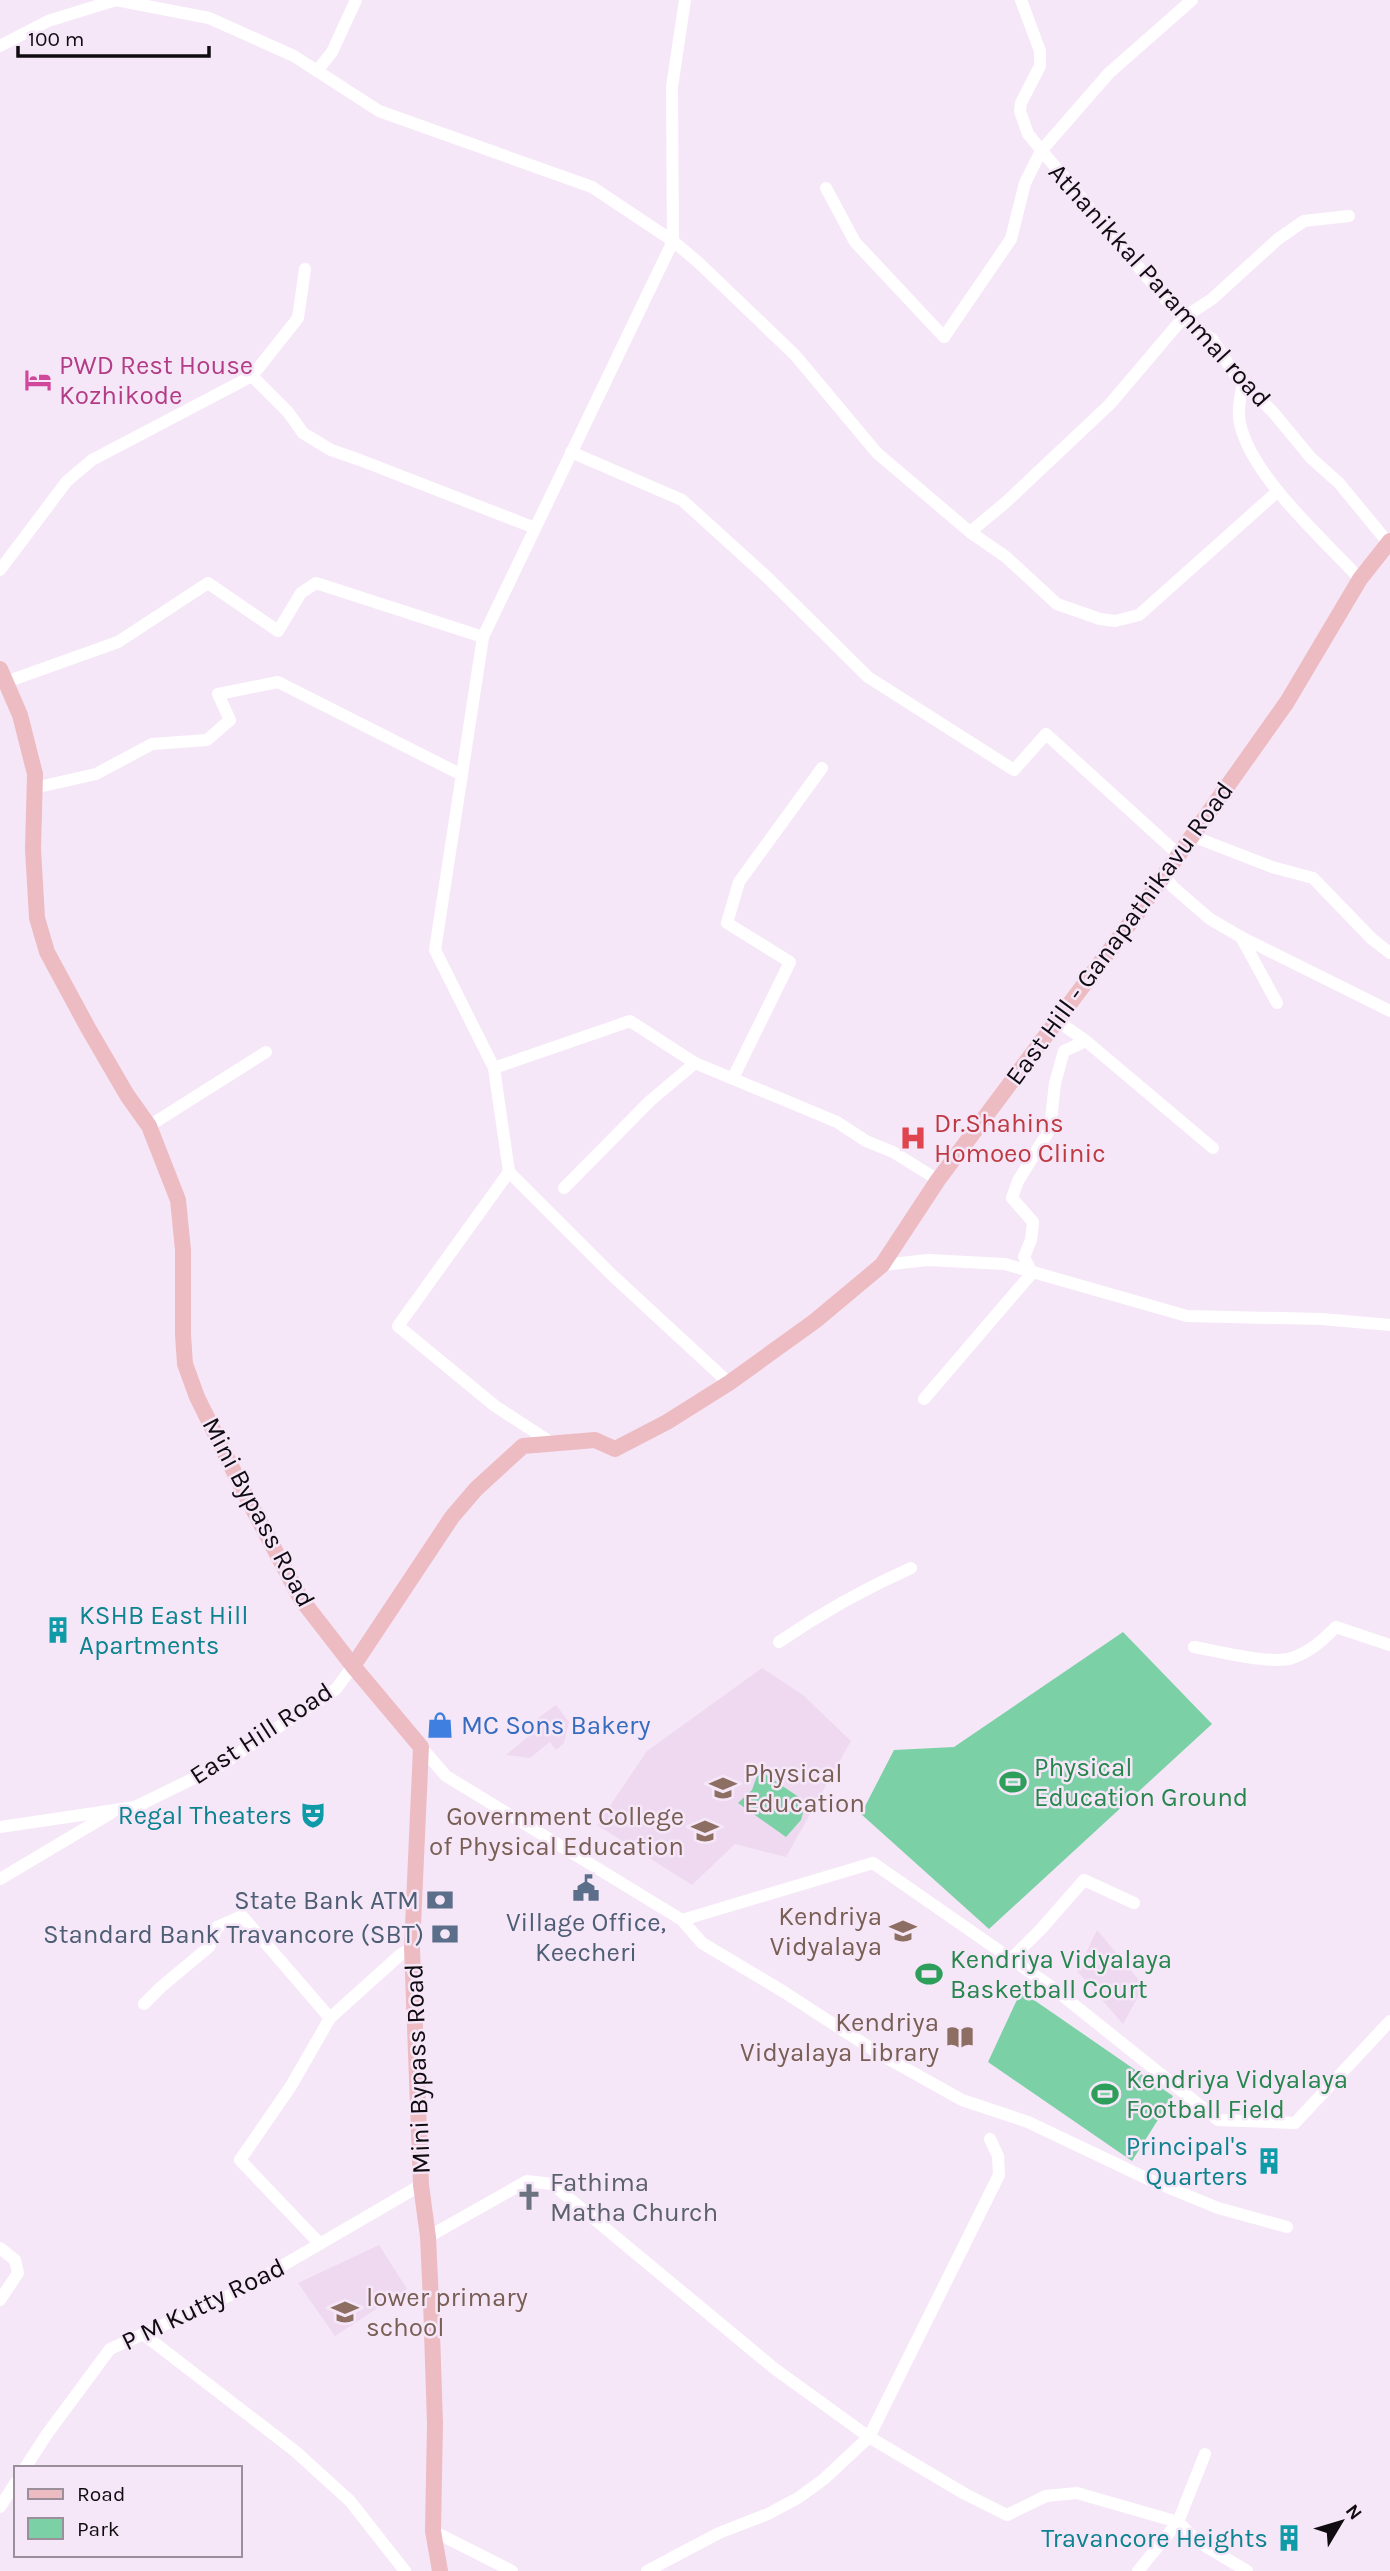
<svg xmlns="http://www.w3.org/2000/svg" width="1390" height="2571" font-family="Karla,sans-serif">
<rect width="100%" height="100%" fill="#f6e7f8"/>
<g fill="#eed9f0">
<polygon points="762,1668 803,1695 851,1741 786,1857 735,1844 692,1885 597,1825 647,1751"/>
<polygon points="556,1705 569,1722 564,1743 556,1750 550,1742 530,1758 506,1755 539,1728 534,1721"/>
<polygon points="1097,1930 1144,1986 1123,2024 1077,1971"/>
<polygon points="379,2245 407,2289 335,2336 298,2283"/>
</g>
<g fill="#7bd0a6">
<polygon points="1123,1632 1212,1724 989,1929 861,1814 894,1750 954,1747"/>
<polygon points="759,1770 806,1802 801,1820 786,1837 738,1803 752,1790"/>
<polygon points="1021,1991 1173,2096 1132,2161 988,2062"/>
</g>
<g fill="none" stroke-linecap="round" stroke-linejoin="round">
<g stroke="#fff" stroke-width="12">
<polyline points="685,0 672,87 673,241 483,637 435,950 494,1068 509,1172 612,1275 729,1383"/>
<polyline points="1021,0 1040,51 1040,66 1021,103 1020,111 1028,134 1171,306 1194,329 1212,339 1236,376 1273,412 1311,458 1339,483 1390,545"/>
<polyline points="0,46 48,21 116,0 209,18 294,56 379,111 592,187 673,241 699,263 795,355 877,453 970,532 1005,503 1110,404 1183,318 1212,299 1278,239 1304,221 1349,216"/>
<polyline points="317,71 332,52 356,0"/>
<polyline points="826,188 855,242 944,337 1011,239 1025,183 1041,151 1109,73 1192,0"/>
<polyline points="252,376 288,412 303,433 331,450 360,460 535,528"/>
<path d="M1243,383C1240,399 1236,414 1242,431C1258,482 1324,540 1360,579"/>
<polyline points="571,452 682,500 768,578 868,677 1014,770 1046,734 1178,854"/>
<polyline points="970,532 1006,557 1057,604 1100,619 1115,621 1139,615 1278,491"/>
<polyline points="0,570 67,481 92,460 252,376 298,318 305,269"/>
<polyline points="6,682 118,642 208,583 278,631 301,593 316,583 483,637"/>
<polyline points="34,788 96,774 152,744 207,740 230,720 218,694 278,682 462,775"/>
<polyline points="1192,836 1272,867 1313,878 1372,939 1390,953"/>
<polyline points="1164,875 1173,887 1210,919 1241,937 1277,1003"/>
<polyline points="1241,937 1390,1011"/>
<polyline points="1056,1020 1086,1041 1213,1148"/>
<polyline points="494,1068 630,1021 695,1063"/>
<polyline points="733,1078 790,962 727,923 739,882 822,768"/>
<polyline points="149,1126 266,1052"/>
<polyline points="509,1172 398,1326 495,1406 552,1443"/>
<polyline points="564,1188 650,1101 695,1063 837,1122 866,1141 893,1152 938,1180"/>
<polyline points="882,1265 928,1260 1005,1264 1187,1316 1322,1319 1390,1325"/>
<polyline points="924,1399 1032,1273 1024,1257 1031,1240 1033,1222 1012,1198 1018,1181 1050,1129 1055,1083 1064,1051 1086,1041"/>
<path d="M779,1642C821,1613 864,1589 911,1568"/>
<path d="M1194,1647C1217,1651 1271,1665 1292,1658C1310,1652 1323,1640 1336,1627L1390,1645"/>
<polyline points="421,1747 446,1776 682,1920 873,1863 1053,1988 1218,2120 1295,2123 1390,2021"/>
<polyline points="0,1827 135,1807 221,1765 336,1689 353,1666"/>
<polyline points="0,1879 111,1813"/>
<polyline points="682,1920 702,1943 784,1992 878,2053 962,2100 1028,2122 1150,2180 1218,2208 1287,2227"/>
<polyline points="1012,1958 1042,1928 1084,1880 1134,1903"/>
<polyline points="144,2004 161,1987 209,1947 217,1927 242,1916 330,2018 400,1955 412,1948"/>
<polyline points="990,2139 998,2156 999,2175 869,2437 965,2494 1007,2515 1046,2496 1077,2493 1178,2522 1197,2541 1247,2571"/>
<polyline points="428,2237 527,2181 552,2184 775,2369 869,2437 824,2479 798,2498 768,2514 719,2533 647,2571"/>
<polyline points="320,2244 240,2160 291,2086 330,2018"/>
<polyline points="0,2248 15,2260 18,2273 0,2300"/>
<polyline points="143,2334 295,2451 350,2501 405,2571"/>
<polyline points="25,2468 47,2434 110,2349 237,2292 421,2185"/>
<polyline points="0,2507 16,2482"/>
<polyline points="433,2531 512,2571"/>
<polyline points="1138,2571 1178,2522 1205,2454"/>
</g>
<g stroke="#edbcc3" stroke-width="16">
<polyline points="0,669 20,715 35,774 33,849 37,918 47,952 88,1028 127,1095 149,1126 178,1200 183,1250 183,1335 185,1364 197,1397 245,1494 301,1599 353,1666 421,1747 412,1948 421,2185 428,2237 431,2301 435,2423 433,2531 440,2571"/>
<polyline points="353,1666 452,1517 476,1489 523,1446 595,1440 615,1449 667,1422 729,1383 815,1321 882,1265 938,1180 1136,915 1287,702 1360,579 1390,541"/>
</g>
</g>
<defs>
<symbol id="hotel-bare" viewBox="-9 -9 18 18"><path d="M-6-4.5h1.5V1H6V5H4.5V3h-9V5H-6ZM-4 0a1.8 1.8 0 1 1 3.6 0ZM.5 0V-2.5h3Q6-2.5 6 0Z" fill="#d1479c" stroke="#f6e7f8" stroke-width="2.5" paint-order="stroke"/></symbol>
<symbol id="hospital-bare" viewBox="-9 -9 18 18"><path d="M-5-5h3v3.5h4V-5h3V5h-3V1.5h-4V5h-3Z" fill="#e0444e" stroke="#f6e7f8" stroke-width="2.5" paint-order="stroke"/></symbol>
<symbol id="building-bare" viewBox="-9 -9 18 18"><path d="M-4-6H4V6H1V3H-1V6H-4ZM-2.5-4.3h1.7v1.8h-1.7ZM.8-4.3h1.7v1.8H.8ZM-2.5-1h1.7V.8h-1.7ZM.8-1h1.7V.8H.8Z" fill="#0f9aa8" stroke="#f6e7f8" stroke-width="2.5" paint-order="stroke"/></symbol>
<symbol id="shop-bare" viewBox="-9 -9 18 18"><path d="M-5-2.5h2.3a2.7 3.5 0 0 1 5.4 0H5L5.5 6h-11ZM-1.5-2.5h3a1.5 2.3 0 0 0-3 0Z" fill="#3f7fe0" stroke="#f6e7f8" stroke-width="2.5" paint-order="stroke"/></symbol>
<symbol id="stadium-bare" viewBox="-9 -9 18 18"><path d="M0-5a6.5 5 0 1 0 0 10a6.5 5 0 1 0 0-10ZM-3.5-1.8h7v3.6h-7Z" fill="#2e9e5b" stroke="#f6e7f8" stroke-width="2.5" paint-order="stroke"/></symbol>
<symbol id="university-bare" viewBox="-9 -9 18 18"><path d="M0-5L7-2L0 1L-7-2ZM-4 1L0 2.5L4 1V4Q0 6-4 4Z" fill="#8d6e63" stroke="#f6e7f8" stroke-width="2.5" paint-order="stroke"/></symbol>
<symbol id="theatre-bare" viewBox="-9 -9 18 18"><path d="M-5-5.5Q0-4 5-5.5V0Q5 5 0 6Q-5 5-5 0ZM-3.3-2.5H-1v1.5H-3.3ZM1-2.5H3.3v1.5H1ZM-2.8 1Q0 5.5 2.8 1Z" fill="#0f9aa8" stroke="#f6e7f8" stroke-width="2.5" paint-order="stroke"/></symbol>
<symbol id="civic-bare" viewBox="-9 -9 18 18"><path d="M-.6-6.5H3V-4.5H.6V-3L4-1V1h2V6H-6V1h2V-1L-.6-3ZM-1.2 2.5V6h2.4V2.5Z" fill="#5c6f8a" stroke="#f6e7f8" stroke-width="2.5" paint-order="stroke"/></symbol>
<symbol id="bank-bare" viewBox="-9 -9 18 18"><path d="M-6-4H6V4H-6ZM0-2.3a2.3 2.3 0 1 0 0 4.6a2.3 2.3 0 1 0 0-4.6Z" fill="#5c6f8a" stroke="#f6e7f8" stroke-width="2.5" paint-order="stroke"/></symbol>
<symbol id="school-bare" viewBox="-9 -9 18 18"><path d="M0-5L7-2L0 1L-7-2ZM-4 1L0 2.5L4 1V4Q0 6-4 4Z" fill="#8d6e63" stroke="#f6e7f8" stroke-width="2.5" paint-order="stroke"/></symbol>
<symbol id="library-bare" viewBox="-9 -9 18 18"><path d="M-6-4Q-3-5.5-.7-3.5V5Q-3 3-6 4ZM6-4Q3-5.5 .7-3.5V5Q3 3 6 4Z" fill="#8d6e63" stroke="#f6e7f8" stroke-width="2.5" paint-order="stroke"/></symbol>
<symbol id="church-bare" viewBox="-9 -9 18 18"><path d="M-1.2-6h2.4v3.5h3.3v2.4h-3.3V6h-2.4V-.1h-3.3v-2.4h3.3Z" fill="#6b7280" stroke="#f6e7f8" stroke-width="2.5" paint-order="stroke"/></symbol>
</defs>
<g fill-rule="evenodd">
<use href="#hotel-bare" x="19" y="361" width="38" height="38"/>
<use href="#hospital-bare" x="894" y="1119" width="38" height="38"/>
<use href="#building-bare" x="39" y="1611" width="38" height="38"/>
<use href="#shop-bare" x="421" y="1706" width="38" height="38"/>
<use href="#stadium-bare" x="994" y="1763" width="38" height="38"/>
<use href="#university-bare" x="704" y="1769" width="38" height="38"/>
<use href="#theatre-bare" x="294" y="1796" width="38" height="38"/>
<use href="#university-bare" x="686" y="1812" width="38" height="38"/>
<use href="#civic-bare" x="567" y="1869" width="38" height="38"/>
<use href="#bank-bare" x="421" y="1881" width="38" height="38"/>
<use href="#school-bare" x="884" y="1912" width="38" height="38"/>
<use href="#bank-bare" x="426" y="1915" width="38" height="38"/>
<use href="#stadium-bare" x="910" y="1955" width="38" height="38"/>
<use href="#library-bare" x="941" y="2018" width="38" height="38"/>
<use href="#stadium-bare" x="1086" y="2075" width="38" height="38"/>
<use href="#building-bare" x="1250" y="2142" width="38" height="38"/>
<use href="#church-bare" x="510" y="2178" width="38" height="38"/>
<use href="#school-bare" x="326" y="2293" width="38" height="38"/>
<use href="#building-bare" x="1270" y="2519" width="38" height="38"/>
</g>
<g text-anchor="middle" stroke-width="5" stroke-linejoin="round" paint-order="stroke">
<g font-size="26" fill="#100b10" stroke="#f6e7f8">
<text transform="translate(1160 285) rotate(48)" y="9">Athanikkal Parammal road</text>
<text transform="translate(1119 933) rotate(-54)" y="9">East Hill - Ganapathikavu Road</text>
<text transform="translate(259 1512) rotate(62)" y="9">Mini Bypass Road</text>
<text transform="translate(261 1733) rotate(-33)" y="9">East Hill Road</text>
<text transform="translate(417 2069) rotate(-92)" y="9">Mini Bypass Road</text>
<text transform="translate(203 2304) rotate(-26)" y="9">P M Kutty Road</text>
</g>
<g font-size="26" fill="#b23c85" stroke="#f6e7f8" text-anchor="start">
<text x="59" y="374">PWD Rest House<tspan x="59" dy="30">Kozhikode</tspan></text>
</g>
<g font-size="26" fill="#be3a42" stroke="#f6e7f8" text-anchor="start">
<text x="934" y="1132">Dr.Shahins<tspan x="934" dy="30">Homoeo Clinic</tspan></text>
</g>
<g font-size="26" fill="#0d838f" stroke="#f6e7f8" text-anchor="end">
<text x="79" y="1624" text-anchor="start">KSHB East Hill<tspan x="79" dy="30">Apartments</tspan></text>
<text x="292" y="1824">Regal Theaters</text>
<text x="1248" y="2155">Principal's<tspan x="1248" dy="30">Quarters</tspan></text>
<text x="1268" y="2547">Travancore Heights</text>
</g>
<g font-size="26" fill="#366cbe" stroke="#f6e7f8" text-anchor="start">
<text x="461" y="1734">MC Sons Bakery</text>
</g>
<g font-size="26" fill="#27864d" stroke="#f6e7f8" text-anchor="start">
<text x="1034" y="1776">Physical<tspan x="1034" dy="30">Education Ground</tspan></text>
<text x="950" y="1968">Kendriya Vidyalaya<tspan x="950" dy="30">Basketball Court</tspan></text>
<text x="1126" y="2088">Kendriya Vidyalaya<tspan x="1126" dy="30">Football Field</tspan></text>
</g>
<g font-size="26" fill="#785e54" stroke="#f6e7f8" text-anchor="end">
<text x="744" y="1782" text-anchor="start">Physical<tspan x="744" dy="30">Education</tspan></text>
<text x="684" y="1825">Government College<tspan x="684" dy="30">of Physical Education</tspan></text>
<text x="882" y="1925">Kendriya<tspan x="882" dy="30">Vidyalaya</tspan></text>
<text x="939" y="2031">Kendriya<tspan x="939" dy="30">Vidyalaya Library</tspan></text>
<text x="366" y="2306" text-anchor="start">lower primary<tspan x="366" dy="30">school</tspan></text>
</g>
<g font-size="26" fill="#4e5e75" stroke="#f6e7f8" text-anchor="end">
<text x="419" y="1909">State Bank ATM</text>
<text x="586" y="1931" text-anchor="middle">Village Office,<tspan x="586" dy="30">Keecheri</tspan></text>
<text x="424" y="1943">Standard Bank Travancore (SBT)</text>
</g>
<g font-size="26" fill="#5b616d" stroke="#f6e7f8" text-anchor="start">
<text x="550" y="2191">Fathima<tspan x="550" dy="30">Matha Church</tspan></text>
</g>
</g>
<rect x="14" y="2466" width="228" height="91" fill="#f6e7f8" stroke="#9a8f9b" stroke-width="2"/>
<rect x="28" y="2489" width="35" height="10" fill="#edbcc3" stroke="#9a8f9b" stroke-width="2"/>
<text x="77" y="2501" font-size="21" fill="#100b10">Road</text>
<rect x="28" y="2518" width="35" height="21" fill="#7bd0a6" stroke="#9a8f9b" stroke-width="2"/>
<text x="77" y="2536" font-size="21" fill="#100b10">Park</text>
<g transform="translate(1341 2522) rotate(52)" stroke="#f6e7f8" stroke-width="5" paint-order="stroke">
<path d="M0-5L12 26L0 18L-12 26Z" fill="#100b10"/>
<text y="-10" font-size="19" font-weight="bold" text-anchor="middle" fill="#100b10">N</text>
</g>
<path d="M18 46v10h191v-10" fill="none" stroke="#100b10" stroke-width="3.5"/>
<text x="28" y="46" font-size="21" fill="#100b10" stroke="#f6e7f8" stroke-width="5" paint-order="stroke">100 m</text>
</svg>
